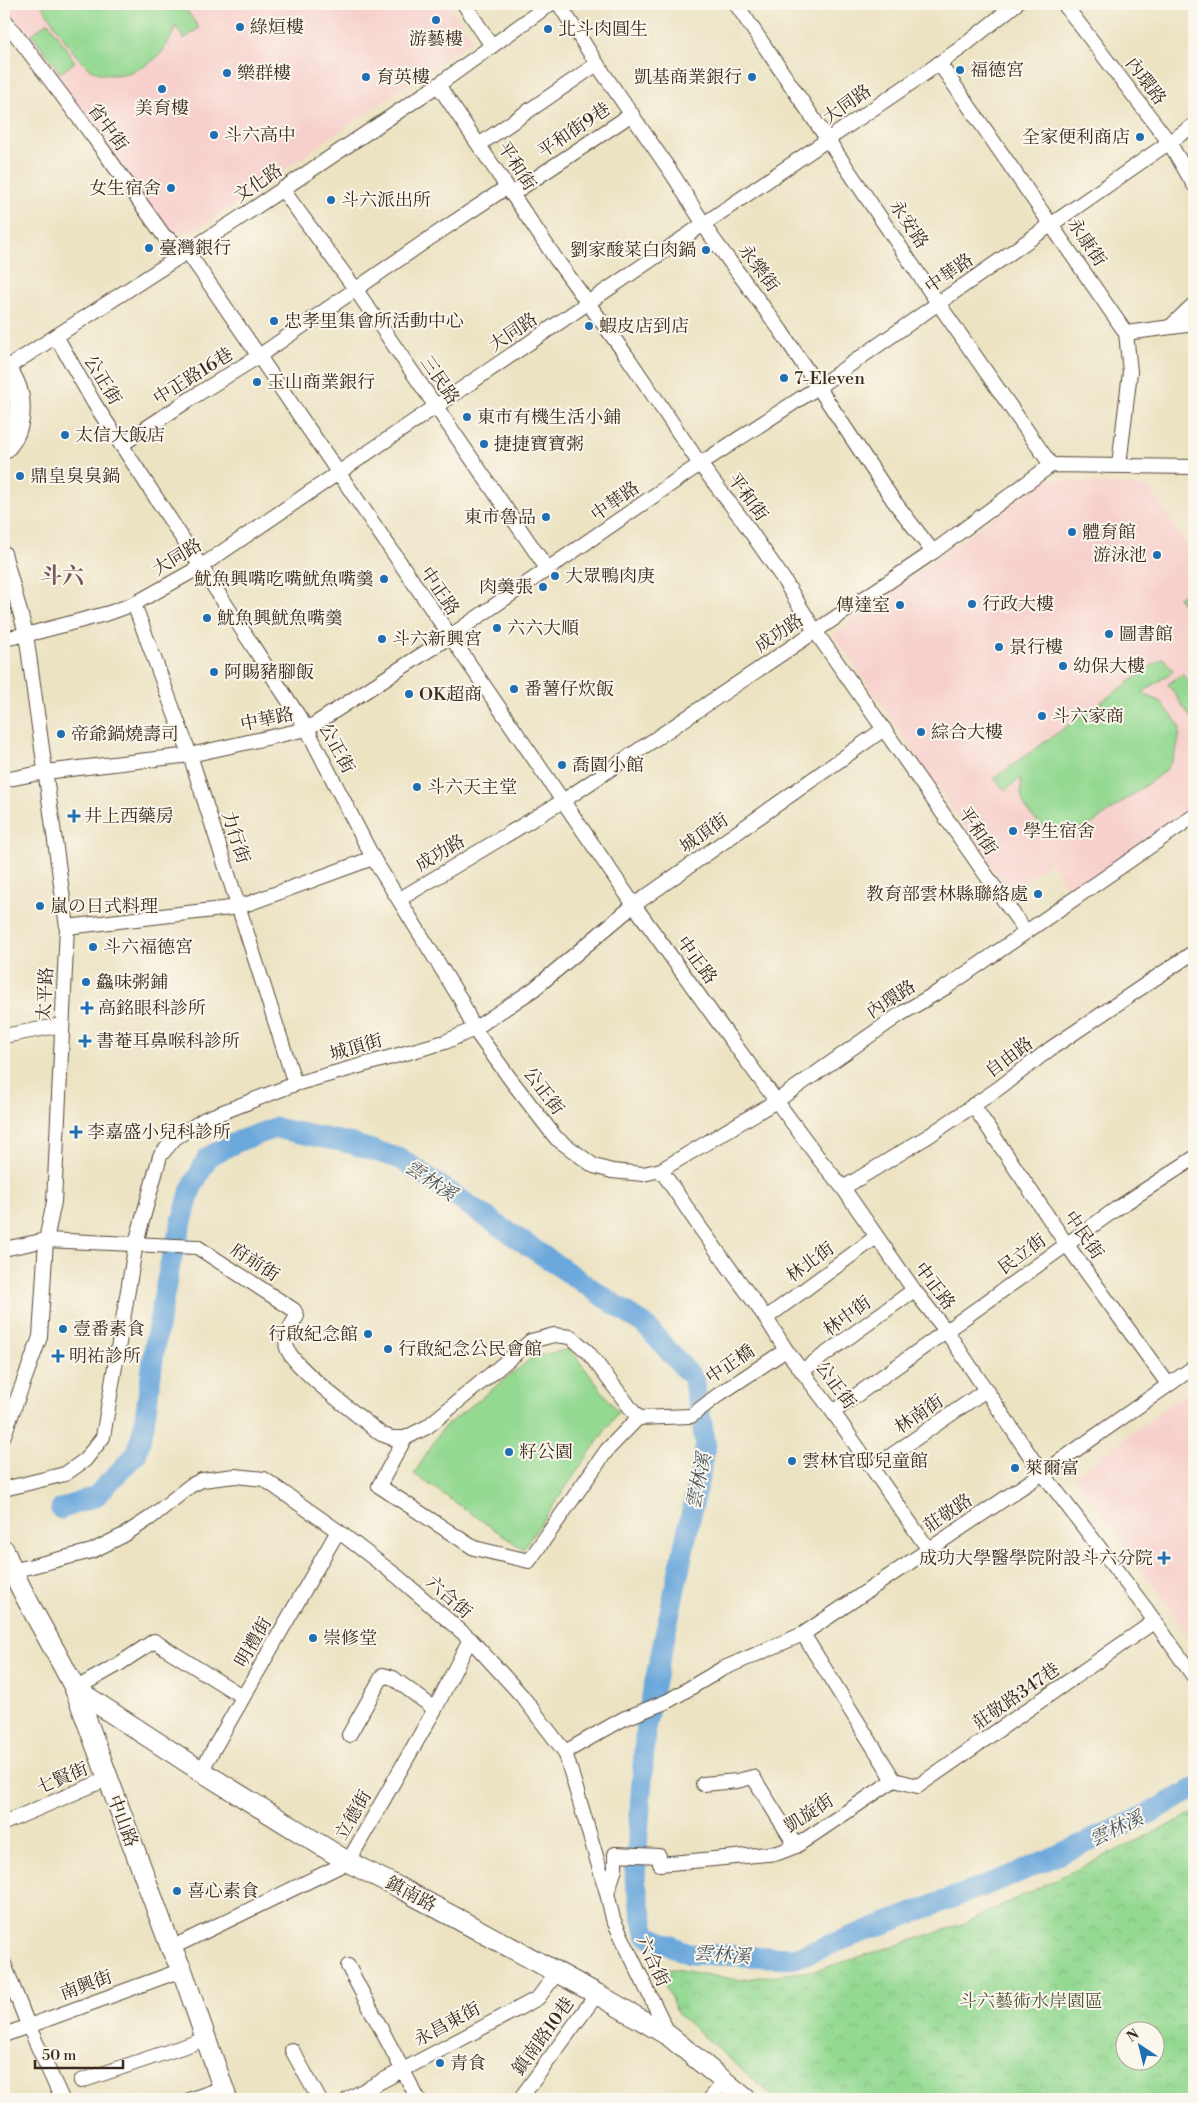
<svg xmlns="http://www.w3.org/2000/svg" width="1198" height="2103" font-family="'Libre Bodoni','Noto Serif TC','Noto Serif JP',serif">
<defs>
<pattern id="park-crowns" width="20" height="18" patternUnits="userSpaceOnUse" patternTransform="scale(1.25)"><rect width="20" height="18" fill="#94d992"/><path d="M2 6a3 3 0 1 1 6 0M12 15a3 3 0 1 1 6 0" fill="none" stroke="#80ba7d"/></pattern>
</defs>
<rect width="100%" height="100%" fill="#fbf7ec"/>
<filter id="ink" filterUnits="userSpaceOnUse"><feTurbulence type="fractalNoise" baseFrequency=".02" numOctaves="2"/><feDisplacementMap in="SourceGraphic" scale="10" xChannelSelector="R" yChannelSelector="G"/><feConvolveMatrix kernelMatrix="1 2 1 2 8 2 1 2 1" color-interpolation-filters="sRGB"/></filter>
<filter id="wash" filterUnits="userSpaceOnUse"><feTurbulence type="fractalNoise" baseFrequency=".0096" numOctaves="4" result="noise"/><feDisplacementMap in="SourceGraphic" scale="20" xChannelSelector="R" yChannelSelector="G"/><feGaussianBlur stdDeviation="1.12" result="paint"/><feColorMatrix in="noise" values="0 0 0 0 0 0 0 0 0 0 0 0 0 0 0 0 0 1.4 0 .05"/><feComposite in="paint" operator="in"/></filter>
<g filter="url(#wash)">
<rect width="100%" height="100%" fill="#ece3c3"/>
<g fill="#f7d0cc">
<polygon points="4,4 448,4 473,39 195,231 164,233 4,9"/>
<polygon points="1046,479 1149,487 1194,555 1194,805 1071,892 1050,862 1009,892 833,634"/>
<polygon points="1194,1387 1194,1641 1074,1476"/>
</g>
<path fill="url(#park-crowns)" stroke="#688258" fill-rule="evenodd" d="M1194,1813V2099H776L678,2014L657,1966L738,1980L818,1970L963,1924ZM1126,2030H1156V2060H1126Z"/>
<g fill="#94d992" stroke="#688258">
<path d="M41,4H182L199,28L184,39L176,26C171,38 166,49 156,58C137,75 102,83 83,63C67,46 54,23 41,4Z"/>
<polygon points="48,22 75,62 60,73 32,34"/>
<polygon points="1194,586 1194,622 1178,597"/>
<path d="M1163,658L1173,671L1142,693L1161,702L1180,726C1179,744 1176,756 1165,771L1085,829C1080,830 1075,832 1070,832C1050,834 1026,818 1022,798C1020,791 1022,784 1021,778L1005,790L994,778Z"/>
<polygon points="1183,674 1194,690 1194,716 1191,718 1168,684"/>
<polygon points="570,1349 618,1412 523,1549 414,1474 442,1429 533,1357"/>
</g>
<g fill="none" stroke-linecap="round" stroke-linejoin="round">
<polyline stroke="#6aa7db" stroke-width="21" points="61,1509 96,1496 137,1453 144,1425 156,1338 170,1264 191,1189 208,1157 239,1141 275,1128 349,1143 401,1159 645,1325 693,1378 706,1445 646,1723 635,1879 646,1935 690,1954 795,1958 1015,1874 1140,1818 1194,1789"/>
</g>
</g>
<g filter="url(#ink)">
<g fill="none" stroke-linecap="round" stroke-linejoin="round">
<defs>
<g id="street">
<polyline points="464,4 492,46"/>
<polyline points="559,4 597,64 675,178 711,236 781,331 893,500 933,552"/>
<polyline points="736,4 938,303 1051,465"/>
<polyline points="1064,4 1169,142 1194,185"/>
<polyline points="4,19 95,139 164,236 187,251 634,905 718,1022 820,1160 843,1188 914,1290 947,1332 1035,1463 1146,1609 1194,1677"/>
<polyline points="939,63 1126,333 1130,372 1119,465"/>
<polyline points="438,85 556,259 626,355 700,464 741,518 782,577 815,631 1026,932"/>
<polyline points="480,144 597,64"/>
<polyline points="282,189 356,290 548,570"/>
<polyline points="512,194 632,114"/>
<polyline points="1170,327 1194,304"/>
<polyline points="1126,333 1194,324"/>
<polyline points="56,336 94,403 307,729 373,858 461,1000 474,1029 511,1080 556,1138 594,1166 612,1171 643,1174 661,1170 778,1100 899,1015 948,986 1194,816"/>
<polyline points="5,369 238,219 438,85 550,4"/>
<polyline points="121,445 193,397 259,356 430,238 507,187"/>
<polyline points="4,553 26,634 67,927 54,1202 46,1240 40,1337 4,1435"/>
<polyline points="134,604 190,755 295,1084"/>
<polyline points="4,639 37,632 109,613 134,604 200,567 924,74 961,48 1016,4"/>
<polyline points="4,780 45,772 190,755 307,729 449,637 700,464 818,387 1194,125"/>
<polyline points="400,899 563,801 933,552 1051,465 1194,467"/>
<polyline points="67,927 239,907 373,858"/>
<polyline points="4,1036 62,1025"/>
<polyline points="973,1105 1067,1245 1168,1384"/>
<polyline points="661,1170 701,1229 766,1318 786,1350 833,1412 929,1550"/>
<polyline points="843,1188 930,1135 999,1088 1050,1049 1194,952"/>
<path d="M4,1249L46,1240L197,1247L294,1310L297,1316C291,1325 284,1337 287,1348C293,1368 362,1418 381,1434L392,1438H405L427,1427L531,1341L554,1335L571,1337L588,1352L638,1418L691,1416L718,1395L786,1350"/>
<polyline points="766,1318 876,1237"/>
<polyline points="802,1371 914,1290"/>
<polyline points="833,1412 1116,1209 1194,1158"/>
<polyline points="405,1438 379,1486 474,1548 529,1561 607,1450 638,1418"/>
<polyline points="873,1468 986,1390"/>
<polyline points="4,1489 65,1474 85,1460 103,1437 136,1243 160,1156 175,1138 205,1119 295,1084 445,1042 474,1029 534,989 634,905 884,729"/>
<polyline points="12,1571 92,1551 124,1535 150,1518 190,1486 202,1480 235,1476 264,1479 338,1531 398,1577 470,1639 522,1696 565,1752 607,1893 613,1919 669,2035"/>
<polyline points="803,1634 894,1780"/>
<polyline points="75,1689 119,1664 154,1641 243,1697"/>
<polyline points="349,1735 383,1675 393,1678 435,1709"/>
<polyline points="565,1752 623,1719 668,1701 722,1669 803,1634 1043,1473 1194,1367"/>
<polyline points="201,1771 338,1531"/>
<polyline points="894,1780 918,1786 1155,1621"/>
<polyline points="703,1784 737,1781 753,1777 796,1846"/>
<polyline points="4,1823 107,1779"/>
<polyline points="607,1893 615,1869 615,1854 659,1856 660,1864 778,1853 796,1846 894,1780"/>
<polyline points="171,1948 348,1862 435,1709 470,1639"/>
<polyline points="4,1964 28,2025 62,2099"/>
<polyline points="348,1966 418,2099"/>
<polyline points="4,2035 182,1970"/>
<polyline points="292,2050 319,2099"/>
<polyline points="81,2081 206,2039"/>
<polyline points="191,2099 223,2088"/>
<polyline points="348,2099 538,1998 556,1974"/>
<polyline points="520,2099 597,1994"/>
<polyline points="710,2099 725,2081"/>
</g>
<g id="secondary">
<path d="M4,367C25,390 25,427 4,449"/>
<path d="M4,1550C23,1599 52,1642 75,1689L171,1948L182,1970L227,2099"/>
<polyline points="75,1689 201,1771 348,1862 402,1889 597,1994 669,2036 746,2099"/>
</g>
</defs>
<use href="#street" stroke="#564637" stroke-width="16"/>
<use href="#secondary" stroke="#564637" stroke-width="22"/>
<use href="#street" stroke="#fff" stroke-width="14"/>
<use href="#secondary" stroke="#fff" stroke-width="20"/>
</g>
</g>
<g fill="#1f6fb2" stroke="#fbf7ec" stroke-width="2">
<circle cx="436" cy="20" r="5"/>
<circle cx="240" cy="27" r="5"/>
<circle cx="548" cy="29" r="5"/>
<circle cx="960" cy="70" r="5"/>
<circle cx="227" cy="73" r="5"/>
<circle cx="366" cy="77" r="5"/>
<circle cx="752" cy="77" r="5"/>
<circle cx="162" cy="89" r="5"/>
<circle cx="214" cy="135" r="5"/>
<circle cx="1140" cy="137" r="5"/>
<circle cx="171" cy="188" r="5"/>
<circle cx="331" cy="200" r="5"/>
<circle cx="149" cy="248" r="5"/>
<circle cx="706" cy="250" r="5"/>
<circle cx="274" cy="321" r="5"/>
<circle cx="589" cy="326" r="5"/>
<circle cx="784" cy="378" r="5"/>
<circle cx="257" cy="382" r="5"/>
<circle cx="467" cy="417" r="5"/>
<circle cx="65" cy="435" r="5"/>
<circle cx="484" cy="444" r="5"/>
<circle cx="20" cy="476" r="5"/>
<circle cx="546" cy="517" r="5"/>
<circle cx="1072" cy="532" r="5"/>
<circle cx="1157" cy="555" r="5"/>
<circle cx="555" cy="576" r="5"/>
<circle cx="384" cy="579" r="5"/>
<circle cx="543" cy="587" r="5"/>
<circle cx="972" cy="604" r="5"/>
<circle cx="900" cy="605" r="5"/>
<circle cx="207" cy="618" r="5"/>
<circle cx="497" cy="628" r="5"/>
<circle cx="1109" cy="634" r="5"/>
<circle cx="382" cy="639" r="5"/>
<circle cx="999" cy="647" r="5"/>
<circle cx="1063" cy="666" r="5"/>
<circle cx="214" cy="672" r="5"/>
<circle cx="514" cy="689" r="5"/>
<circle cx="409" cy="694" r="5"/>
<circle cx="1042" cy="716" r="5"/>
<circle cx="921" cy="732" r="5"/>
<circle cx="61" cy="734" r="5"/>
<circle cx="562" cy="765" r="5"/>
<circle cx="417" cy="787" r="5"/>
<path d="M71.5 808.5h5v5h5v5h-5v5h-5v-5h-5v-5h5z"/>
<circle cx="1013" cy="831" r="5"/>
<circle cx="1038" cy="894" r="5"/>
<circle cx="40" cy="906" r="5"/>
<circle cx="93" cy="947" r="5"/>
<circle cx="86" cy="982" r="5"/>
<path d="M84.5 1000.5h5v5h5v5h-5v5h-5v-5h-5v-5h5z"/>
<path d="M82.5 1033.5h5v5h5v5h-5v5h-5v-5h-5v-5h5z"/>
<path d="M73.5 1124.5h5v5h5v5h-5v5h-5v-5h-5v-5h5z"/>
<circle cx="63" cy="1329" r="5"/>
<circle cx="368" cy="1334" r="5"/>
<circle cx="388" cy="1349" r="5"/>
<path d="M55.5 1348.5h5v5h5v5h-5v5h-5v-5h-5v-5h5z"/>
<circle cx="509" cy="1452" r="5"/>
<circle cx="792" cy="1461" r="5"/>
<circle cx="1015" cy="1468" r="5"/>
<path d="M1161.5 1550.5h5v5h5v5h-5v5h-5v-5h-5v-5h5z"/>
<circle cx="313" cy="1638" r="5"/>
<circle cx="177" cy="1891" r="5"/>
<circle cx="440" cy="2063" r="5"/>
</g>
<g text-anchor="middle" stroke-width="4" stroke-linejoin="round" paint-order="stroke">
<g font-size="18" fill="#3b2a1e" stroke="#fbf7ec" text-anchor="start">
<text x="250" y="33">綠烜樓</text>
<text x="558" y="35">北斗肉圓生</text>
<text x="436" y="45" text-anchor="middle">游藝樓</text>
<text x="970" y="76">福德宮</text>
<text x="237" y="79">樂群樓</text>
<text x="376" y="83">育英樓</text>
<text x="742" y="83" text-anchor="end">凱基商業銀行</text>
<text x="162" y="114" text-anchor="middle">美育樓</text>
<text x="224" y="141">斗六高中</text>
<text x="1130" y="143" text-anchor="end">全家便利商店</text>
<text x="161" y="194" text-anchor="end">女生宿舍</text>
<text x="341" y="206">斗六派出所</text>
<text x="159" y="254">臺灣銀行</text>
<text x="696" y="256" text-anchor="end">劉家酸菜白肉鍋</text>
<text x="284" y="327">忠孝里集會所活動中心</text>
<text x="599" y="332">蝦皮店到店</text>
<text x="794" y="384">7-Eleven</text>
<text x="267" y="388">玉山商業銀行</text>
<text x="477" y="423">東市有機生活小鋪</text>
<text x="75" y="441">太信大飯店</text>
<text x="494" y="450">捷捷寶寶粥</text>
<text x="30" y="482">鼎皇臭臭鍋</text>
<text x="536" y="523" text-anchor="end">東市魯品</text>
<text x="1082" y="538">體育館</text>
<text x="1147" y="561" text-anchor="end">游泳池</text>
<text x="565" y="582">大眾鴨肉庚</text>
<text x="374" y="585" text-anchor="end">魷魚興嘴吃嘴魷魚嘴羹</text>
<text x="533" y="593" text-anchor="end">肉羮張</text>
<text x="982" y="610">行政大樓</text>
<text x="890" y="611" text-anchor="end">傳達室</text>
<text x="217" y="624">魷魚興魷魚嘴羹</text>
<text x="507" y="634">六六大順</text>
<text x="1119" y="640">圖書館</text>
<text x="392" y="645">斗六新興宮</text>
<text x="1009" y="653">景行樓</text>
<text x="1073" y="672">幼保大樓</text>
<text x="224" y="678">阿賜豬腳飯</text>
<text x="524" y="695">番薯仔炊飯</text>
<text x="419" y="700">OK超商</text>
<text x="1052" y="722">斗六家商</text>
<text x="931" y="738">綜合大樓</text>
<text x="71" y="740">帝爺鍋燒壽司</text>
<text x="572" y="771">喬園小館</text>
<text x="427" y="793">斗六天主堂</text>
<text x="84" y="822">井上西藥房</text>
<text x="1023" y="837">學生宿舍</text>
<text x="1028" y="900" text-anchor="end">教育部雲林縣聯絡處</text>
<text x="50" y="912">嵐の日式料理</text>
<text x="103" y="953">斗六福德宮</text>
<text x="96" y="988">鱻味粥鋪</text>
<text x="98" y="1014">高銘眼科診所</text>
<text x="96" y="1047">書菴耳鼻喉科診所</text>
<text x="87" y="1138">李嘉盛小兒科診所</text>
<text x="73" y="1335">壹番素食</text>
<text x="358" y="1340" text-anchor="end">行啟紀念館</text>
<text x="398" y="1355">行啟紀念公民會館</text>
<text x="69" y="1362">明祐診所</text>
<text x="519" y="1458">籽公園</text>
<text x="802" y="1467">雲林官邸兒童館</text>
<text x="1025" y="1474">萊爾富</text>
<text x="1153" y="1564" text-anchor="end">成功大學醫學院附設斗六分院</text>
<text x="323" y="1644">崇修堂</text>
<text x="187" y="1897">喜心素食</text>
<text x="450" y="2069">青食</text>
</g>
<g font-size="18" fill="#3b2a1e" stroke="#fbf7ec">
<text transform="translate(1146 81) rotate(53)" y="6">內環路</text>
<text transform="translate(847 104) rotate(-35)" y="6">大同路</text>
<text transform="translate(108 127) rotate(54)" y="6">省中街</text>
<text transform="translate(574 130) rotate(-34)" y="6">平和街9巷</text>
<text transform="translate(517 166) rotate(57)" y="6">平和街</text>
<text transform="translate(258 183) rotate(-34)" y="6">文化路</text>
<text transform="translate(909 224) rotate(56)" y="6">永安路</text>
<text transform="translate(1087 242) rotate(56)" y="6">永康街</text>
<text transform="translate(759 268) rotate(53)" y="6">永樂街</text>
<text transform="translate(949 273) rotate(-35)" y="6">中華路</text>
<text transform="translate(513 332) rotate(-34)" y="6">大同路</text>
<text transform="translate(193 376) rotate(-32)" y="6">中正路16巷</text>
<text transform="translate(103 380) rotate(59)" y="6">公正街</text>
<text transform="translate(440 380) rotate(56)" y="6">三民路</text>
<text transform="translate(748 497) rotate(54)" y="6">平和街</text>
<text transform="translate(615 501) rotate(-35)" y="6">中華路</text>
<text transform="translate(177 557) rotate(-31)" y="6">大同路</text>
<text transform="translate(440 591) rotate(56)" y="6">中正路</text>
<text transform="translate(779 633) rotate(-34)" y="6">成功路</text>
<text transform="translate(267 719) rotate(-12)" y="6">中華路</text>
<text transform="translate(337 748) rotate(62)" y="6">公正街</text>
<text transform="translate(978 831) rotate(56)" y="6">平和街</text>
<text transform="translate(704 833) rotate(-35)" y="6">城頂街</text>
<text transform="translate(236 837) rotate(72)" y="6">力行街</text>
<text transform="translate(440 853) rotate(-31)" y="6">成功路</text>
<text transform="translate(697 960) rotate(54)" y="6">中正路</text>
<text transform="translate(45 994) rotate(-87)" y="6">太平路</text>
<text transform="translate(891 999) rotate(-33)" y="6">內環路</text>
<text transform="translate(356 1047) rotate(-16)" y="6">城頂街</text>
<text transform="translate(1009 1057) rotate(-37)" y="6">自由路</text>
<text transform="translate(544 1091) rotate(53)" y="6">公正街</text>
<text transform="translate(1084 1235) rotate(55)" y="6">中民街</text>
<text transform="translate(1022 1254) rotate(-36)" y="6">民立街</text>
<text transform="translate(255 1262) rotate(33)" y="6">府前街</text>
<text transform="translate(810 1262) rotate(-36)" y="6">林北街</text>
<text transform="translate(935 1286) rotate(53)" y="6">中正路</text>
<text transform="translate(847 1316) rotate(-36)" y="6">林中街</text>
<text transform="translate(730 1364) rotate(-34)" y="6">中正橋</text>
<text transform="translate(836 1385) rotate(54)" y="6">公正街</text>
<text transform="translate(919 1414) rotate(-34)" y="6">林南街</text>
<text transform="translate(948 1513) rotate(-34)" y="6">莊敬路</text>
<text transform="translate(449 1597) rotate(41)" y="6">六合街</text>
<text transform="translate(253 1642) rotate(-60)" y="6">明禮街</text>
<text transform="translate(1016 1696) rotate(-35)" y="6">莊敬路347巷</text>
<text transform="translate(62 1778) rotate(-23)" y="6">七賢街</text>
<text transform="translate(809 1813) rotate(-33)" y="6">凱旋街</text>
<text transform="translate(353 1815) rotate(-60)" y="6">立德街</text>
<text transform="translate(123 1821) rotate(69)" y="6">中山路</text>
<text transform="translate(411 1894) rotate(28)" y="6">鎮南路</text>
<text transform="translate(653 1961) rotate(65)" y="6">六合街</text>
<text transform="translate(86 1985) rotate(-20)" y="6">南興街</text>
<text transform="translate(447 2024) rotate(-28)" y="6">永昌東街</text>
<text transform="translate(543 2036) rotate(-54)" y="6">鎮南路10巷</text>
</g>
<g font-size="18" fill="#51563b" stroke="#fbf7ec">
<text x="1031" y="2007">斗六藝術水岸園區</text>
</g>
<g font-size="19" font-style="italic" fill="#4b5660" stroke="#fbf7ec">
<text transform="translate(431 1180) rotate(34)" y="7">雲林溪</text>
<text transform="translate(698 1481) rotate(-78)" y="7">雲林溪</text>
<text transform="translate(1116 1828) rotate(-25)" y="7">雲林溪</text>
<text transform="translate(722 1954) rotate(4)" y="7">雲林溪</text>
</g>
<g font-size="22" font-weight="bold" fill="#79585c" stroke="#fbf7ec">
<text x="62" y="583">斗六</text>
</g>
</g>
<rect width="1198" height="2103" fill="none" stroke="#fbf7ec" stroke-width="20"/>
<g transform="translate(1140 2046) rotate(325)"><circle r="24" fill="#fbf7ec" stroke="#aea59a"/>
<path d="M0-4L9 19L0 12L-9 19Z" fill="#1f6fb2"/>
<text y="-8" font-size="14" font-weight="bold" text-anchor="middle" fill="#3b2a1e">N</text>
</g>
<path d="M35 2060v8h88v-8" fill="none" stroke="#3b2a1e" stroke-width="2.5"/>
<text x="42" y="2060" font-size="15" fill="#3b2a1e" stroke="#fbf7ec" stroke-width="4" paint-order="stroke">50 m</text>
</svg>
